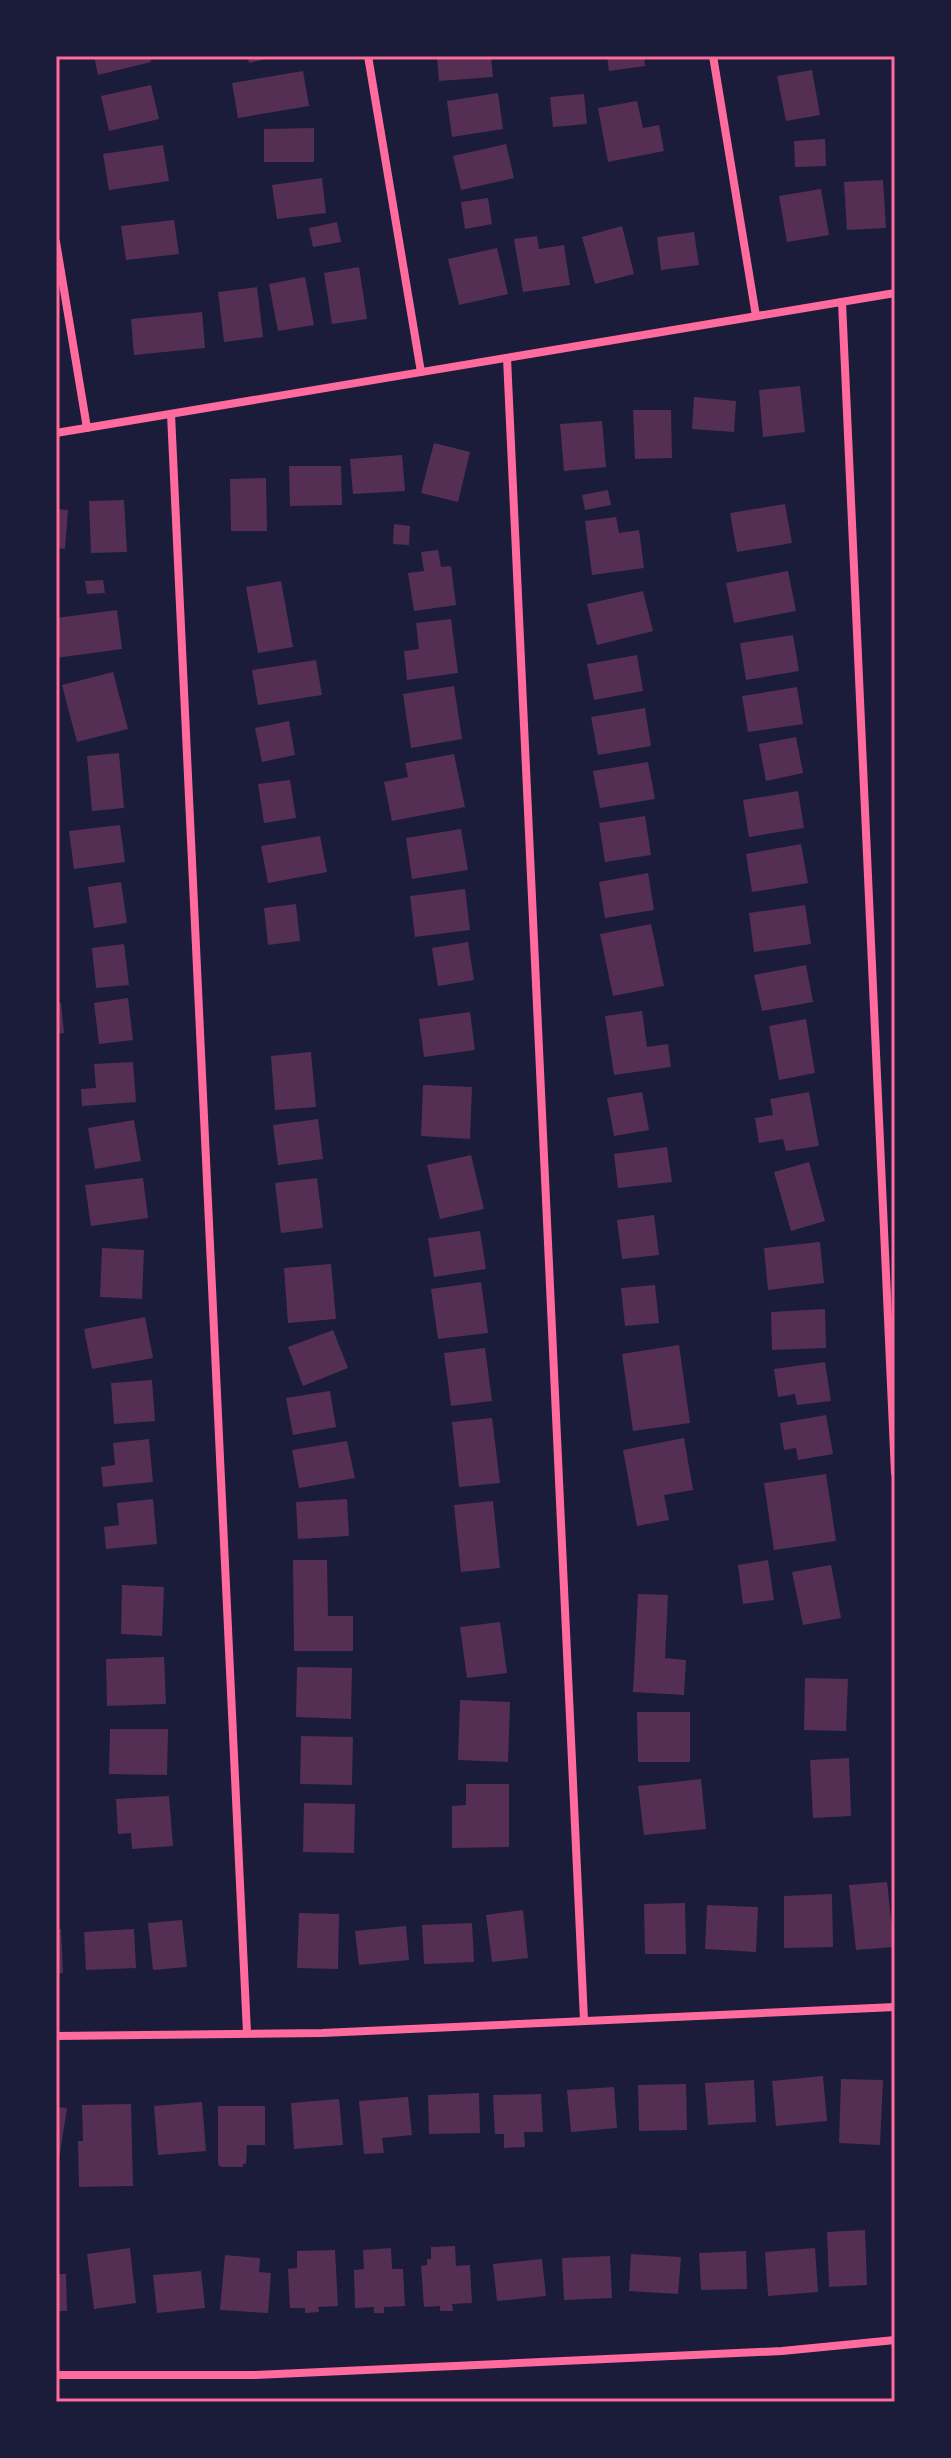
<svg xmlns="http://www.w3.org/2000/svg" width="951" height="2458" font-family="Raleway,sans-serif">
<rect width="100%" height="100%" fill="#1b1b3a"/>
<g fill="#542f53">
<polygon points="94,56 150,56 151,62 98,75"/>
<polygon points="247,56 275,56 275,57 249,63"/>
<polygon points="437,56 491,56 493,77 439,81"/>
<polygon points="607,56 644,56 645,66 609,71"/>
<polygon points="812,70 820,115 786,121 777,76"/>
<polygon points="303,71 309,106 238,118 232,83"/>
<polygon points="151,85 159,119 109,131 101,96"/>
<polygon points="498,93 503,129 452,137 447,101"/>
<polygon points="584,94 587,124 553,127 550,97"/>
<polygon points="637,101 643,128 659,125 664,151 608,162 598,108"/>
<polygon points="314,128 314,162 264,162 264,129"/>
<polygon points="825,139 826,166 795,167 794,141"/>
<polygon points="506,144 514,178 461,190 453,156"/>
<polygon points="163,145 169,181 109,190 103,154"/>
<polygon points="322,178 326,213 277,219 272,185"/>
<polygon points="883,180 886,228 847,230 844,182"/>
<polygon points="821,189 829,235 787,242 779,196"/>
<polygon points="488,198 492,224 465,229 461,202"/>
<polygon points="174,220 179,254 126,260 121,226"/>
<polygon points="337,222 341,242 313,247 309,228"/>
<polygon points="622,226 634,274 595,284 582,237"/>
<polygon points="694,232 699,265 661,270 657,237"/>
<polygon points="537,236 539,249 564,245 570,285 523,292 514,239"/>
<polygon points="497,248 508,294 459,305 448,259"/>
<polygon points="359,267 367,319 332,324 324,273"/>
<polygon points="305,277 314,325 278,331 269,284"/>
<polygon points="257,287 263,337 224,342 218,292"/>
<polygon points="202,312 205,348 134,355 131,319"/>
<polygon points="800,386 805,432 763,437 759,390"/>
<polygon points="694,397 736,401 734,432 692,429"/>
<polygon points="633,410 671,410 672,458 635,459"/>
<polygon points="602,421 606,467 564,471 560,424"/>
<polygon points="434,443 470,452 458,502 421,493"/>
<polygon points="402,455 405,491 353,494 350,459"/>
<polygon points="289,466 341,466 342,505 290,506"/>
<polygon points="266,478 267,531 231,531 230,479"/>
<polygon points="608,490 611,505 585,510 582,495"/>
<polygon points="124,500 127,552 91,553 89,501"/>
<polygon points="785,504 792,543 737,552 730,513"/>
<polygon points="56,509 68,510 65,549 56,548"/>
<polygon points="616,517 619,533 639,530 644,568 592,575 585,521"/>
<polygon points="394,524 410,526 409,545 393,544"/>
<polygon points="438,550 441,567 451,566 456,605 414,611 408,573 424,571 421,552"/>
<polygon points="788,571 796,611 734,623 726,583"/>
<polygon points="103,580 105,593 87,594 85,581"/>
<polygon points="281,581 293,647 258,653 246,587"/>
<polygon points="643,591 653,631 597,645 587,604"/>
<polygon points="117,610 122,649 56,658 56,618"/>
<polygon points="451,619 458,673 407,680 404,651 419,649 416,623"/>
<polygon points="793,635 799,671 746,680 740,643"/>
<polygon points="637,655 643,691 594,700 587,664"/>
<polygon points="316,660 322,695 258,705 252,670"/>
<polygon points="113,672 128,729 77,742 62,685"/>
<polygon points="454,686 462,739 411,748 403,694"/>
<polygon points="797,687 803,724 748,732 742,696"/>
<polygon points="645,708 651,746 598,755 591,717"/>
<polygon points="289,721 295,755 262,762 255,728"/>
<polygon points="796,737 803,773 766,781 759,744"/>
<polygon points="119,753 124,808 92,811 87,756"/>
<polygon points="454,754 465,807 392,821 384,782 408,777 405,763"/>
<polygon points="648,762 655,799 600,808 593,771"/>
<polygon points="290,780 296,818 264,823 258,784"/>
<polygon points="798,791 804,828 749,837 743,800"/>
<polygon points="645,816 651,855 605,862 599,823"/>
<polygon points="120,825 125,862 74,869 69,831"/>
<polygon points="461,829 468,870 412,879 406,838"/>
<polygon points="320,836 327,872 268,883 261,846"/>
<polygon points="801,844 808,883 752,892 746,854"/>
<polygon points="648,873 654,910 605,918 599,882"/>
<polygon points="121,882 127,923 94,928 88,887"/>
<polygon points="465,889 470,930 415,937 410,896"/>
<polygon points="296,904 300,941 268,945 264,908"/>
<polygon points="805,905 811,944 754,952 749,913"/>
<polygon points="651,924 664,986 613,996 600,934"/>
<polygon points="468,942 474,980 438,986 432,948"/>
<polygon points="124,944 129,985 96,988 92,948"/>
<polygon points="806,965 813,1002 762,1011 754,975"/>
<polygon points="128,998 133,1040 99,1044 94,1003"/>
<polygon points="56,1003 61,1003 64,1033 56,1034"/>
<polygon points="642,1011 647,1047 668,1044 671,1067 614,1075 605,1016"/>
<polygon points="470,1012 475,1050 424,1057 419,1019"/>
<polygon points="806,1019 815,1073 779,1080 769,1026"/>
<polygon points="311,1052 316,1107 275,1110 271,1056"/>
<polygon points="133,1062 136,1102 82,1106 81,1089 96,1088 94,1064"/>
<polygon points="423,1085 472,1087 470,1139 421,1136"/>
<polygon points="642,1092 649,1130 614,1136 607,1098"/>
<polygon points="809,1092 819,1146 786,1151 783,1139 759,1143 755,1118 773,1115 770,1099"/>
<polygon points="318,1119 323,1159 278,1165 273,1125"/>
<polygon points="134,1120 141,1161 95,1169 88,1128"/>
<polygon points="667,1147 672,1182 618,1188 614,1154"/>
<polygon points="471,1155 484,1209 440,1219 427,1165"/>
<polygon points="809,1162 825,1221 791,1231 774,1172"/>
<polygon points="143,1178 148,1218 91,1226 85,1185"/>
<polygon points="317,1178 323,1228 281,1233 275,1183"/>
<polygon points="654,1215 659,1255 622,1259 617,1220"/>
<polygon points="480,1231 486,1269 434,1277 428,1238"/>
<polygon points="820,1242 824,1283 768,1290 764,1248"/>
<polygon points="102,1248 144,1250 142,1299 100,1297"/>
<polygon points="331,1264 336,1319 288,1323 284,1268"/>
<polygon points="481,1282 488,1333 438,1339 431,1289"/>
<polygon points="655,1285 659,1323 625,1326 621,1288"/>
<polygon points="825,1309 826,1348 772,1350 771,1312"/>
<polygon points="145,1317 153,1358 92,1369 84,1329"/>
<polygon points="333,1330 348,1368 303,1386 288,1347"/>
<polygon points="679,1345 690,1423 633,1431 622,1354"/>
<polygon points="485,1348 492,1401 451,1406 444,1353"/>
<polygon points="825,1362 831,1401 797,1405 795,1394 778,1397 774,1369"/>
<polygon points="152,1380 155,1421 114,1424 111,1383"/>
<polygon points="330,1391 336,1427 293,1435 286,1398"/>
<polygon points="826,1415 833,1454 798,1460 796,1448 784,1450 780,1423"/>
<polygon points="492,1418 500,1483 459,1487 452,1422"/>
<polygon points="684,1438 693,1490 664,1495 669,1520 637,1526 623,1450"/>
<polygon points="149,1439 153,1482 103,1487 101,1467 115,1465 113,1443"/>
<polygon points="347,1441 355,1478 299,1488 292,1450"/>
<polygon points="826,1474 836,1541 774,1550 764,1483"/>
<polygon points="153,1499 157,1544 106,1549 104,1527 119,1525 117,1503"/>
<polygon points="347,1499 349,1536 298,1539 296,1502"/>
<polygon points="493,1501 500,1568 461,1572 454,1505"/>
<polygon points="293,1560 327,1560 328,1616 353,1616 353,1651 294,1651"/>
<polygon points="768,1560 774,1600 743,1604 738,1565"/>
<polygon points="831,1565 841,1618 803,1625 792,1572"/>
<polygon points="122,1585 164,1587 162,1636 121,1634"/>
<polygon points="638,1594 668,1595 665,1658 686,1660 684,1695 633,1692"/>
<polygon points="500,1622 507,1673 467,1678 460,1627"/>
<polygon points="164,1657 166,1704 107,1706 106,1659"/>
<polygon points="297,1667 352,1668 351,1719 296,1717"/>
<polygon points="805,1678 848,1679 846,1731 804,1730"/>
<polygon points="460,1700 510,1702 508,1762 458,1760"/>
<polygon points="637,1712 690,1712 690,1762 638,1762"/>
<polygon points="110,1729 168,1729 167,1775 109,1774"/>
<polygon points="301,1736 353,1737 352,1785 300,1784"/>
<polygon points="849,1758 851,1816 813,1818 810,1760"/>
<polygon points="701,1779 706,1829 644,1835 638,1786"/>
<polygon points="466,1784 509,1784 509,1847 452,1848 452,1806 466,1805"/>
<polygon points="169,1796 173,1846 132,1849 131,1833 118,1834 116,1799"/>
<polygon points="304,1803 355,1804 354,1853 303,1852"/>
<polygon points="887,1882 894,1947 856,1950 849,1885"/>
<polygon points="832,1894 833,1947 784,1948 784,1896"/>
<polygon points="685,1903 686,1954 645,1954 644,1904"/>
<polygon points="707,1905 758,1907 756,1952 705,1949"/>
<polygon points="523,1910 528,1958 492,1962 486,1915"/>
<polygon points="299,1913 339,1914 338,1969 297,1968"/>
<polygon points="182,1920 187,1967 153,1970 148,1923"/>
<polygon points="472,1923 474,1962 424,1964 422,1925"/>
<polygon points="406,1926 409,1960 359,1965 355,1931"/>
<polygon points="61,1929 63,1973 56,1974 56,1930"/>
<polygon points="134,1929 136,1968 86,1970 84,1932"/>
<polygon points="823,2076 827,2121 776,2126 772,2081"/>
<polygon points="841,2079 883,2080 880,2145 839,2143"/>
<polygon points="754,2080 756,2122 708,2125 705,2083"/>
<polygon points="686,2084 687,2130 639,2131 638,2085"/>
<polygon points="614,2087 617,2128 571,2132 567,2090"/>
<polygon points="479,2093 480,2133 429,2134 428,2095"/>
<polygon points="541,2094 543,2132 524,2132 525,2147 504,2148 504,2134 495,2134 493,2095"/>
<polygon points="408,2097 412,2135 382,2138 384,2153 364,2154 359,2101"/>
<polygon points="339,2099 343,2145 294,2149 291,2103"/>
<polygon points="202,2102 206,2151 158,2155 154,2106"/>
<polygon points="131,2104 133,2186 79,2187 78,2141 83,2141 82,2105"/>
<polygon points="218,2106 265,2106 265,2145 247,2145 246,2164 243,2164 243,2167 221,2167 218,2164"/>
<polygon points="56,2107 67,2108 59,2159 56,2158"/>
<polygon points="865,2230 867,2285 829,2287 827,2232"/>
<polygon points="455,2246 456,2266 470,2265 472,2303 452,2304 453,2311 440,2311 440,2306 424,2307 421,2266 427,2265 427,2259 431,2259 431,2247"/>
<polygon points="130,2248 136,2303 94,2309 87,2254"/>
<polygon points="391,2248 392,2269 403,2269 405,2306 384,2307 384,2313 374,2313 374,2307 355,2308 354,2270 364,2269 363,2250"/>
<polygon points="815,2248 818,2292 768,2296 765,2252"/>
<polygon points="335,2250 338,2306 318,2307 319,2312 305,2313 305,2308 290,2308 288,2269 297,2268 297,2251"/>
<polygon points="746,2251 747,2289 701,2290 699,2253"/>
<polygon points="631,2254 681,2257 678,2294 629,2291"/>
<polygon points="225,2255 260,2258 259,2272 271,2273 268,2313 220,2310"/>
<polygon points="610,2256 612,2298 564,2300 562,2258"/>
<polygon points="542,2259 546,2296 497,2301 493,2264"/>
<polygon points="201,2271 205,2308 157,2313 153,2275"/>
<polygon points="56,2274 66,2274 67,2311 56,2311"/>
</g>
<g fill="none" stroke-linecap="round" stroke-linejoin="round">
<g stroke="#ff6b9d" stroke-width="8">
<polyline points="368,56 421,372"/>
<polyline points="713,56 756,316"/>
<polyline points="56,242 87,428"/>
<polyline points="842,302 895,1473"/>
<polyline points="507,358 584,2020"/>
<polyline points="171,414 247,2033"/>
<polyline points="56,433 895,293"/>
<polyline points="56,2036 322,2033 895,2007"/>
<polyline points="56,2375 255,2375 782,2351 895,2340"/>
</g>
</g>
<rect width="951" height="2458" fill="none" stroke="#1b1b3a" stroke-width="116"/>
<rect x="58" y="58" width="835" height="2342" fill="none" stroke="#ff6b9d" stroke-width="3"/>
</svg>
